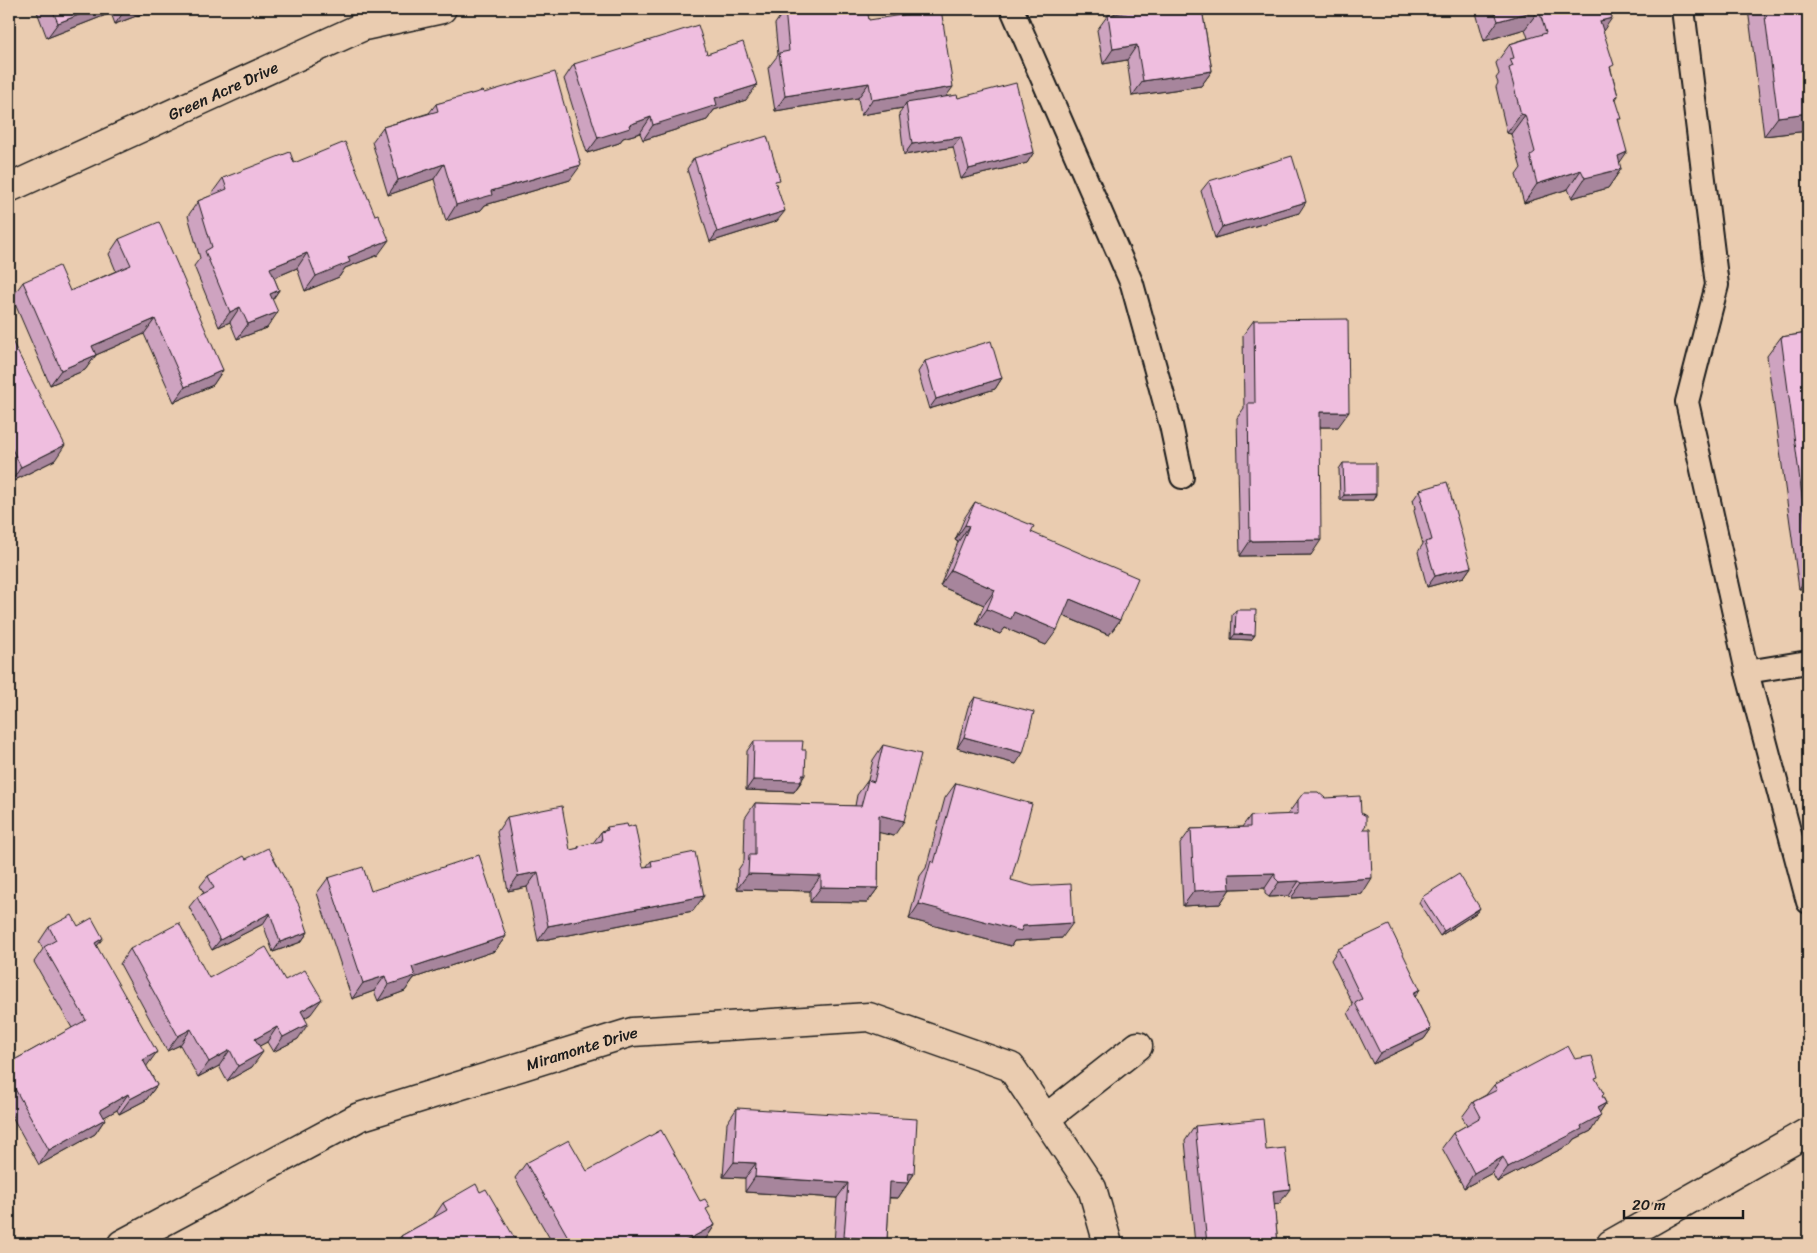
<svg xmlns="http://www.w3.org/2000/svg" width="1817" height="1253" font-family="Sriracha,sans-serif">
<rect width="100%" height="100%" fill="#eaccb0"/>
<filter id="ink" filterUnits="userSpaceOnUse"><feTurbulence type="fractalNoise" baseFrequency=".02" numOctaves="2"/><feDisplacementMap in="SourceGraphic" scale="10" xChannelSelector="R" yChannelSelector="G"/><feConvolveMatrix kernelMatrix="1 2 1 2 8 2 1 2 1" color-interpolation-filters="sRGB"/></filter>
<g filter="url(#ink)">
<g fill="none" stroke-linecap="round" stroke-linejoin="round">
<defs>
<g id="lane">
<polyline points="1012,9 1132,284 1171,425 1182,477"/>
<polyline points="1683,9 1717,285 1687,402 1747,672 1808,662"/>
<polyline points="1747,672 1808,902"/>
</g>
<g id="street">
<path id="s1" d="M9,188L364,26L442,9"/>
<polyline points="1045,1119 1138,1046"/>
<path id="s2" d="M122,1244L359,1117L632,1032L869,1017L1011,1067L1092,1188L1108,1244"/>
</g>
<polyline id="secondary" points="1611,1244 1808,1132"/>
</defs>
<use href="#lane" stroke="#1c1c1c" stroke-width="26"/>
<use href="#street" stroke="#1c1c1c" stroke-width="31"/>
<use href="#secondary" stroke="#1c1c1c" stroke-width="31"/>
<use href="#lane" stroke="#eaccb0" stroke-width="22"/>
<use href="#street" stroke="#eaccb0" stroke-width="28"/>
<use href="#secondary" stroke="#eaccb0" stroke-width="28"/>
</g>
<g fill="#cea3c0" stroke="#1c1c1c">
<polygon points="36,9 155,9 115,24 111,13 47,38"/>
<polygon points="785,9 869,20 946,96 958,98 1034,152 1027,163 961,179 953,147 904,155 899,113 903,108 861,115 858,98 775,111 768,68 778,55 775,24"/>
<polygon points="1114,9 1202,9 1212,71 1201,86 1132,96 1127,60 1103,64 1097,30 1108,15 1115,14"/>
<polygon points="1475,9 1611,9 1603,31 1611,70 1618,96 1616,99 1619,123 1619,163 1621,169 1608,188 1572,198 1568,189 1524,203 1516,175 1521,168 1511,134 1507,133 1496,87 1498,83 1496,78 1499,74 1496,63 1510,44 1528,38 1525,29 1484,41"/>
<polygon points="1748,9 1808,9 1808,131 1764,136"/>
<polygon points="707,54 746,100 714,110 707,120 643,140 640,133 623,138 619,143 587,153 564,79 574,64"/>
<polygon points="484,93 570,180 485,205 481,210 446,221 434,179 388,195 372,142 383,127 429,113 436,104"/>
<polygon points="694,158 777,185 777,221 710,242 687,169"/>
<polygon points="294,163 378,255 345,268 339,277 305,291 297,268 274,278 279,290 272,300 267,328 237,339 230,322 219,327 194,266 200,258 188,216 198,201 213,195 212,193 223,178"/>
<polygon points="1209,181 1299,213 1215,238 1201,191"/>
<polygon points="119,239 223,370 213,385 174,402 144,334 96,355 85,370 50,385 12,297 23,282 70,291 116,271 109,254"/>
<polygon points="1254,320 1338,427 1320,427 1311,555 1240,556 1237,418 1244,408 1243,335"/>
<polygon points="1808,333 1808,588 1799,589 1767,356 1781,337"/>
<polygon points="9,335 55,460 11,482 9,478"/>
<polygon points="925,361 1002,378 995,389 929,409 918,372"/>
<polygon points="1343,463 1376,494 1373,500 1340,500 1339,469"/>
<polygon points="1420,490 1471,567 1464,577 1427,587 1418,552 1423,544 1414,511 1415,508 1413,500"/>
<polygon points="975,502 1031,532 1120,620 1109,635 1063,616 1046,645 1005,628 1000,634 976,624 984,605 940,586 958,542 955,540 965,517"/>
<polygon points="1236,610 1255,635 1251,640 1231,639 1232,615"/>
<polygon points="975,697 1016,764 957,748 968,707"/>
<polygon points="754,741 802,781 794,792 746,790 747,751"/>
<polygon points="883,745 894,836 879,832 878,888 867,903 810,902 810,891 737,889 738,870 744,861 745,818 755,803 855,806 857,795 868,780 873,760"/>
<polygon points="956,783 1011,880 1062,938 1014,941 1011,946 909,919 920,876 926,868 945,798"/>
<polygon points="1325,798 1361,813 1363,829 1362,894 1291,898 1289,896 1269,897 1265,894 1265,888 1230,889 1220,904 1183,906 1180,844 1191,829 1242,827 1250,816 1287,815 1298,800"/>
<polygon points="507,817 570,850 577,849 579,846 593,843 601,832 605,831 607,827 643,867 646,867 651,861 693,911 538,941 527,887 508,891 497,832"/>
<polygon points="246,859 308,932 301,942 273,952 263,924 212,950 189,907 197,897 204,893 200,886 208,876"/>
<polygon points="328,878 371,891 506,936 495,951 414,978 405,991 378,1001 374,991 352,999 317,893"/>
<polygon points="1422,897 1480,908 1476,913 1440,936 1419,903"/>
<polygon points="78,926 97,947 147,1067 157,1085 146,1100 119,1114 117,1110 104,1117 105,1119 95,1134 39,1165 9,1111 9,1063 72,1028 34,962 43,949 39,942 49,927"/>
<polygon points="130,949 209,978 285,980 311,1014 305,1018 298,1039 273,1052 267,1042 259,1046 252,1067 227,1081 219,1066 198,1077 180,1045 167,1051 120,964"/>
<polygon points="1338,949 1420,989 1415,997 1431,1029 1424,1039 1373,1064 1348,1013 1353,1005 1331,960"/>
<polygon points="1575,1059 1596,1080 1603,1097 1606,1103 1600,1112 1591,1131 1575,1139 1571,1144 1497,1182 1492,1173 1464,1188 1442,1148 1453,1133 1467,1125 1462,1117 1473,1102 1486,1095 1494,1085"/>
<polygon points="737,1108 914,1174 898,1198 889,1198 887,1240 883,1244 834,1244 837,1198 745,1192 745,1178 723,1177 727,1123"/>
<polygon points="1195,1126 1266,1150 1279,1204 1274,1205 1278,1244 1195,1244 1185,1141"/>
<polygon points="526,1163 587,1171 700,1201 715,1225 705,1240 697,1244 553,1244 515,1178"/>
<polygon points="480,1192 518,1244 395,1244 401,1236 433,1218 443,1203"/>
</g>
<g fill="#a7859c" stroke="#1c1c1c">
<polygon points="94,9 114,9 111,13 47,38 58,23"/>
<polygon points="126,9 155,9 115,24"/>
<polygon points="1539,10 1525,29 1484,41 1498,21"/>
<polygon points="1612,18 1599,37 1600,21"/>
<polygon points="1137,45 1127,60 1103,64 1113,49"/>
<polygon points="1212,71 1201,86 1132,96 1143,81"/>
<polygon points="869,83 858,98 775,111 785,96"/>
<polygon points="757,85 746,100 714,110 707,120 643,140 653,125 715,98"/>
<polygon points="953,87 942,102 906,103 903,108 861,115 872,100"/>
<polygon points="1808,113 1808,131 1764,136 1778,117"/>
<polygon points="1521,114 1525,115 1511,134 1507,133"/>
<polygon points="651,117 640,133 623,138 619,143 587,153 598,138 629,125"/>
<polygon points="961,137 953,147 904,155 912,144"/>
<polygon points="1034,152 1027,163 961,179 969,169"/>
<polygon points="1627,152 1614,171 1621,169 1608,188 1572,198 1585,178 1618,156"/>
<polygon points="444,164 434,179 388,195 398,180"/>
<polygon points="581,165 570,180 485,205 481,210 446,221 456,205 491,191"/>
<polygon points="1581,170 1568,189 1524,203 1537,184"/>
<polygon points="1306,202 1299,213 1215,238 1222,227"/>
<polygon points="785,211 777,221 710,242 717,232"/>
<polygon points="389,240 378,255 345,268 339,277 305,291 316,276 348,257"/>
<polygon points="307,253 297,268 259,284 270,268"/>
<polygon points="279,290 269,305 270,294"/>
<polygon points="240,307 230,322 219,327 230,312"/>
<polygon points="278,312 267,328 237,339 248,324"/>
<polygon points="155,319 144,334 82,361 92,346"/>
<polygon points="96,355 85,370 50,385 61,370"/>
<polygon points="223,370 213,385 174,402 185,387"/>
<polygon points="1002,378 995,389 929,409 936,399"/>
<polygon points="1320,412 1349,412 1338,427 1309,427"/>
<polygon points="65,445 55,460 11,482 21,467"/>
<polygon points="1376,494 1373,500 1340,500 1344,495"/>
<polygon points="965,525 969,526 958,542 955,540"/>
<polygon points="1321,540 1311,555 1240,556 1250,541"/>
<polygon points="1471,567 1464,577 1427,587 1435,576"/>
<polygon points="951,570 995,590 984,605 940,586"/>
<polygon points="1808,575 1808,588 1799,589"/>
<polygon points="1070,599 1120,620 1109,635 1059,614"/>
<polygon points="987,609 1014,612 1057,630 1046,645 1005,628 1000,634 976,624"/>
<polygon points="1235,634 1255,635 1251,640 1231,639"/>
<polygon points="964,737 1023,753 1016,764 957,748"/>
<polygon points="802,775 805,775 794,792 746,790 753,780"/>
<polygon points="879,815 904,821 894,836 868,830"/>
<polygon points="538,872 527,887 508,891 518,876"/>
<polygon points="1275,873 1265,888 1230,889 1220,904 1183,906 1194,891 1229,874"/>
<polygon points="748,874 821,876 810,891 737,889"/>
<polygon points="1372,878 1362,894 1291,898 1302,883"/>
<polygon points="1299,881 1289,896 1269,897 1279,882"/>
<polygon points="821,887 878,888 867,903 810,902"/>
<polygon points="704,896 693,911 538,941 548,926"/>
<polygon points="919,904 1023,926 1073,923 1062,938 1014,941 1011,946 909,919"/>
<polygon points="1480,908 1476,913 1440,936 1444,931"/>
<polygon points="270,913 263,924 212,950 220,940"/>
<polygon points="308,932 301,942 273,952 280,942"/>
<polygon points="506,936 495,951 414,978 405,991 378,1001 388,985 412,967"/>
<polygon points="103,938 92,953 95,943"/>
<polygon points="385,976 374,991 352,999 363,983"/>
<polygon points="1420,989 1413,1000 1413,993"/>
<polygon points="322,999 311,1014 291,1026 301,1011"/>
<polygon points="308,1024 298,1039 273,1052 283,1037"/>
<polygon points="277,1027 267,1042 245,1054 255,1039"/>
<polygon points="191,1029 180,1045 167,1051 178,1036"/>
<polygon points="1431,1029 1424,1039 1373,1064 1380,1053"/>
<polygon points="230,1050 219,1066 198,1077 209,1062"/>
<polygon points="157,1052 146,1067 143,1060"/>
<polygon points="263,1052 252,1067 227,1081 238,1066"/>
<polygon points="157,1085 146,1100 119,1114 130,1099"/>
<polygon points="128,1094 117,1110 90,1125 100,1110"/>
<polygon points="1606,1103 1596,1118 1601,1115 1591,1131 1575,1139 1571,1144 1497,1182 1508,1167 1581,1126 1597,1108"/>
<polygon points="105,1119 95,1134 39,1165 49,1150"/>
<polygon points="1503,1157 1492,1173 1464,1188 1474,1173"/>
<polygon points="734,1162 756,1163 745,1178 723,1177"/>
<polygon points="909,1173 914,1174 898,1198 880,1197 890,1182"/>
<polygon points="755,1177 848,1183 837,1198 745,1192"/>
<polygon points="1290,1189 1279,1204 1262,1206 1273,1191"/>
<polygon points="715,1225 705,1240 697,1244 680,1244"/>
<polygon points="844,1237 887,1240 883,1244 839,1244"/>
</g>
<g fill="#efbedf" stroke="#1c1c1c">
<polygon points="52,9 94,9 58,23"/>
<polygon points="785,9 867,9 869,20 941,9 953,87 872,100 869,83 785,96 779,53 789,51"/>
<polygon points="1127,9 1202,9 1212,71 1143,81 1137,45 1113,49 1108,15 1127,12"/>
<polygon points="1494,9 1611,9 1612,18 1600,21 1614,65 1610,67 1618,96 1615,97 1622,119 1618,119 1627,152 1618,156 1621,169 1585,178 1581,170 1537,184 1530,156 1535,152 1525,115 1521,114 1509,68 1513,66 1510,59 1514,58 1510,44 1546,33 1539,10 1498,21"/>
<polygon points="1764,9 1808,9 1808,113 1778,117"/>
<polygon points="698,25 707,54 743,42 757,85 715,98 717,105 653,125 651,117 629,125 630,128 598,138 574,64"/>
<polygon points="555,72 581,165 491,191 492,195 456,205 444,164 398,180 383,127 438,111 436,104 482,91 484,93"/>
<polygon points="1016,83 1034,152 969,169 961,137 912,144 906,103 957,95 958,98"/>
<polygon points="767,136 780,180 775,181 785,211 717,232 694,158"/>
<polygon points="345,142 375,215 378,214 389,240 348,257 350,262 316,276 307,253 270,268 279,290 270,294 278,312 248,324 240,307 230,312 205,251 212,247 198,201 227,189 223,178 290,152 294,163"/>
<polygon points="1292,156 1306,202 1222,227 1209,181"/>
<polygon points="159,222 223,370 185,387 155,319 92,346 96,355 61,370 23,282 59,266 70,291 131,265 119,239"/>
<polygon points="1348,319 1349,412 1320,412 1321,540 1250,541 1248,403 1255,403 1254,320"/>
<polygon points="1808,333 1808,541 1781,337"/>
<polygon points="9,335 65,445 21,467 9,443"/>
<polygon points="991,341 1002,378 936,399 925,361"/>
<polygon points="1343,463 1376,463 1376,494 1344,495"/>
<polygon points="1447,482 1471,567 1435,576 1425,542 1432,540 1421,500 1423,500 1420,490"/>
<polygon points="975,502 1034,526 1031,532 1138,578 1120,620 1070,599 1057,630 1014,612 1011,619 987,609 995,590 951,570 969,526 965,525"/>
<polygon points="1236,610 1256,610 1255,635 1235,634"/>
<polygon points="975,697 1034,712 1023,753 964,737"/>
<polygon points="754,741 803,741 802,750 806,750 805,775 802,775 802,781 753,780"/>
<polygon points="883,745 921,754 904,821 879,815 878,888 821,887 821,876 748,874 749,855 755,855 755,803 861,806 868,780 874,782"/>
<polygon points="956,783 1032,804 1011,880 1033,886 1071,884 1073,923 1023,926 1021,931 919,904 931,861 934,863"/>
<polygon points="1304,792 1318,792 1325,798 1360,796 1361,813 1366,816 1366,825 1363,829 1370,829 1372,878 1302,883 1299,881 1279,882 1275,878 1275,873 1229,874 1230,889 1194,891 1191,829 1250,827 1250,816 1298,814 1298,800"/>
<polygon points="562,806 570,850 579,848 579,846 602,841 601,832 608,830 607,827 627,824 628,827 635,825 643,867 652,866 651,861 695,852 704,896 548,926 538,872 518,876 507,817"/>
<polygon points="268,848 299,905 308,932 280,942 270,913 220,940 197,897 214,888 208,876 244,856 246,859"/>
<polygon points="479,855 506,936 412,967 415,976 388,985 385,976 363,983 328,878 363,867 371,891"/>
<polygon points="1459,874 1480,908 1444,931 1422,897"/>
<polygon points="72,915 78,926 92,918 103,938 95,943 157,1052 143,1060 157,1085 130,1099 128,1094 100,1110 105,1119 49,1150 9,1078 9,1063 86,1020 44,947 56,940 49,927"/>
<polygon points="179,923 209,978 266,947 285,980 305,970 322,999 301,1011 308,1024 283,1037 277,1027 255,1039 263,1052 238,1066 230,1050 209,1062 191,1029 178,1036 130,949"/>
<polygon points="1389,925 1420,989 1413,993 1431,1029 1380,1053 1355,1003 1362,999 1338,949"/>
<polygon points="1568,1046 1575,1059 1592,1056 1598,1077 1595,1078 1604,1094 1602,1096 1606,1103 1597,1108 1601,1115 1581,1126 1582,1129 1508,1167 1503,1157 1474,1173 1453,1133 1481,1117 1473,1102 1497,1090 1494,1085"/>
<polygon points="737,1108 917,1119 914,1174 909,1173 908,1183 890,1182 887,1240 844,1237 848,1183 755,1177 756,1163 734,1162"/>
<polygon points="1263,1119 1266,1150 1285,1148 1290,1189 1273,1191 1278,1244 1207,1244 1195,1126"/>
<polygon points="661,1130 700,1201 705,1199 710,1207 706,1209 715,1225 680,1244 572,1244 526,1163 569,1140 587,1171"/>
<polygon points="476,1184 480,1192 486,1189 518,1244 398,1244 404,1241 401,1236 447,1210 443,1203"/>
</g>
</g>
<g text-anchor="middle" stroke-width="5" stroke-linejoin="round" paint-order="stroke">
<g font-size="16" fill="#1c1c1c" stroke="#eaccb0">
<text dy="6" stroke="none"><textPath href="#s1" startOffset="235">Green Acre Drive</textPath></text>
<text dy="6" stroke="none"><textPath href="#s2" startOffset="502">Miramonte Drive</textPath></text>
</g>
</g>
<rect width="1817" height="1253" fill="none" stroke="#eaccb0" stroke-width="30"/>
<rect x="15" y="15" width="1787" height="1223" fill="none" stroke="#1c1c1c" stroke-width="2" filter="url(#ink)"/>
<path d="M1624 1210v8h119v-8" fill="none" stroke="#1c1c1c" stroke-width="2.5"/>
<text x="1632" y="1210" font-size="15" fill="#1c1c1c" stroke="#eaccb0" stroke-width="4" paint-order="stroke">20 m</text>
</svg>
